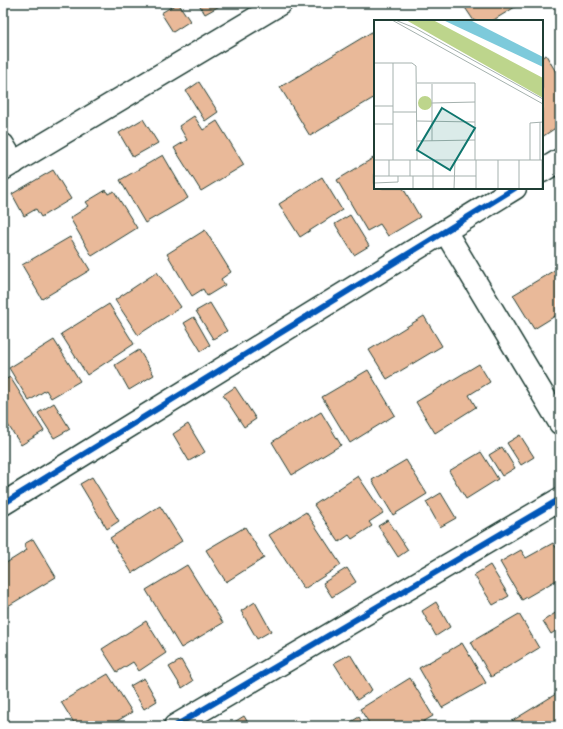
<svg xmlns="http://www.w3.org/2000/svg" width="563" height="729" font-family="'Gochi Hand',sans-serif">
<rect width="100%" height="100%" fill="#fff"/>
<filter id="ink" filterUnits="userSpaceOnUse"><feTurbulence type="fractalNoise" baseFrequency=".025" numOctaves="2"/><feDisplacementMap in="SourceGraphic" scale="8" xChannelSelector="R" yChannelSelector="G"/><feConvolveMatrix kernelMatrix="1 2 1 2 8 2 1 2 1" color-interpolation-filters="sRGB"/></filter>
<g filter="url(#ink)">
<g fill="#e9b999" stroke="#1f3d34">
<polygon points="178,3 190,21 173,32 161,13"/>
<polygon points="198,3 225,3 205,14"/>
<polygon points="462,3 519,3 520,4 492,21 474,21"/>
<polygon points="375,30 375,97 310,136 280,87"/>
<polygon points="546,55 560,79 560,108 556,110 560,116 560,125 542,137 542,57"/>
<polygon points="199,82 218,112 205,121 186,91"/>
<polygon points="194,116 203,130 217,121 244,165 201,191 174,148 187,140 179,126"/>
<polygon points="143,119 158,143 133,157 119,133"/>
<polygon points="163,155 188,198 145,223 120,180"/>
<polygon points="375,157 375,188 403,188 420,217 388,236 380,224 367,231 337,180"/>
<polygon points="53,170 71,199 41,217 36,209 24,216 12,194"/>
<polygon points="322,177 342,210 300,237 279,204"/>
<polygon points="106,190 108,194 114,191 137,228 92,256 70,218 89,206 86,202"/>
<polygon points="350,215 369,246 354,255 335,224"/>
<polygon points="205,230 231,272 221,279 225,285 207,296 203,289 192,296 167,254"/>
<polygon points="70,237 90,270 42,299 22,265"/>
<polygon points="558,268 560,271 560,313 534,329 513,295"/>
<polygon points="157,272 181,307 138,335 115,300"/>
<polygon points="210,303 227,331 213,339 196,311"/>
<polygon points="109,304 134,344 87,375 61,334"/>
<polygon points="424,316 442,346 387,379 369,350"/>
<polygon points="194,317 210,345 201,351 184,323"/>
<polygon points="54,340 80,381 51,398 46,390 29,401 9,368"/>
<polygon points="139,350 154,375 129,390 115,365"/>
<polygon points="479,364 490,382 469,395 476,407 435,433 416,402"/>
<polygon points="368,370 395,415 350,443 322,397"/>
<polygon points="10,377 44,431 21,445 8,425 3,428 3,381"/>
<polygon points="235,387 256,419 244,427 223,395"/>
<polygon points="54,403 70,429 54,438 38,413"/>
<polygon points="321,412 341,445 292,475 272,442"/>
<polygon points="188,424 205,452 189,461 173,434"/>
<polygon points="520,435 534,457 521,465 507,443"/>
<polygon points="502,447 515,468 502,476 489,455"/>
<polygon points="481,452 498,479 466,499 449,471"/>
<polygon points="406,460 427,494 393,515 372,480"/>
<polygon points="358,476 383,513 369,522 372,526 352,539 349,535 339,542 314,505"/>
<polygon points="92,477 119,521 107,529 80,484"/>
<polygon points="441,493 456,518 440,527 426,502"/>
<polygon points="160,506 182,541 132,573 110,538"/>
<polygon points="306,512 341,565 304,589 269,535"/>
<polygon points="388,520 408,550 398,557 378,526"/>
<polygon points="245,527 264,558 226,582 206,550"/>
<polygon points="33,539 56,577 3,609 3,565 27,550 24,544"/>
<polygon points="553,543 560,553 560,578 522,600 500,562 521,550 526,558"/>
<polygon points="187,565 223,623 181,648 146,590"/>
<polygon points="490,565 509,596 493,605 474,575"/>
<polygon points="347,568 356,582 332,597 323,583"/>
<polygon points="255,602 271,631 257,639 241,611"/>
<polygon points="436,602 450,627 436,636 422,611"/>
<polygon points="560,610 560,628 551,634 543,621"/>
<polygon points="519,614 539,648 491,677 471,642"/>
<polygon points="146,621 166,653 139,671 133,662 117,672 102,649"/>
<polygon points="462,643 486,683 442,708 419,668"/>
<polygon points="350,654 372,690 357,700 334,663"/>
<polygon points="181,660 193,681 182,688 169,667"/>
<polygon points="108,674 132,712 109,726 76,726 61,702"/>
<polygon points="144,678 157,701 144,709 130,686"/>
<polygon points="410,678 433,716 416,726 371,726 360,709"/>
<polygon points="559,692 560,726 515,726 512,721"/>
<polygon points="244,716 250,726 233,726 231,724"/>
<polygon points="359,717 364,726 344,726"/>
</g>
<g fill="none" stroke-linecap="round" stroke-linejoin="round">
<defs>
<g id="street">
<polyline points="3,145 14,163"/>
<polyline points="542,171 560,160"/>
<polyline points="445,231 560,423"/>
<polyline points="3,504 515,188"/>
<polyline points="175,726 560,499"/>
</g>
<polyline id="secondary" points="3,169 281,3"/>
</defs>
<use href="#street" stroke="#1f3d34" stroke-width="25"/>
<use href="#secondary" stroke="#1f3d34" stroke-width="25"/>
<use href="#street" stroke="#fff" stroke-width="22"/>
<use href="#secondary" stroke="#fff" stroke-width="22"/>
<defs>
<g id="cycleway">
<polyline points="3,504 515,188"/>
<polyline points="175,726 560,499"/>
</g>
</defs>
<use href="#cycleway" stroke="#fff" stroke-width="8"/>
<use href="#cycleway" stroke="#0057b8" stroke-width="6"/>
</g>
</g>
<g transform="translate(374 20)">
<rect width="169" height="169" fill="#fff"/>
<path d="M32,0H59L169,58V78ZM44 83a7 7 0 1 1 14 0a7 7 0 1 1-14 0Z" fill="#bdd58c"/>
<path d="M69,0H96L169,37V47Z" fill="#7dcadb"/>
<path fill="none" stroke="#a5b1ae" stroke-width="1" d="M18,0L169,84M21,0L41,8L169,79M0,43H38L42,46L43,140M43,63H101V140M58,83L101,82M0,86H19M19,92H43M43,101L101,102M166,102V140M0,104H19M43,121L101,120M58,121V64M0,140H169M19,140V43M145,140V169M156,140V103L169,102M168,140V169M0,156H102M15,156V140M36,156V140M39,156V169M0,163L24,162V156M59,169V140M80,169L81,140M102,169V140M124,169V140"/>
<path fill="#0f766e" fill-opacity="0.15" stroke="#0f766e" stroke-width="2" d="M68,88L101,108L76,150L43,130Z"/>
<rect width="169" height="169" fill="none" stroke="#1f3d34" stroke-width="2"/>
</g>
<rect width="563" height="729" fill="none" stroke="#fff" stroke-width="16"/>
<rect x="8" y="8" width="547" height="713" fill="none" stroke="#1f3d34" stroke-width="1.5" filter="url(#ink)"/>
</svg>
